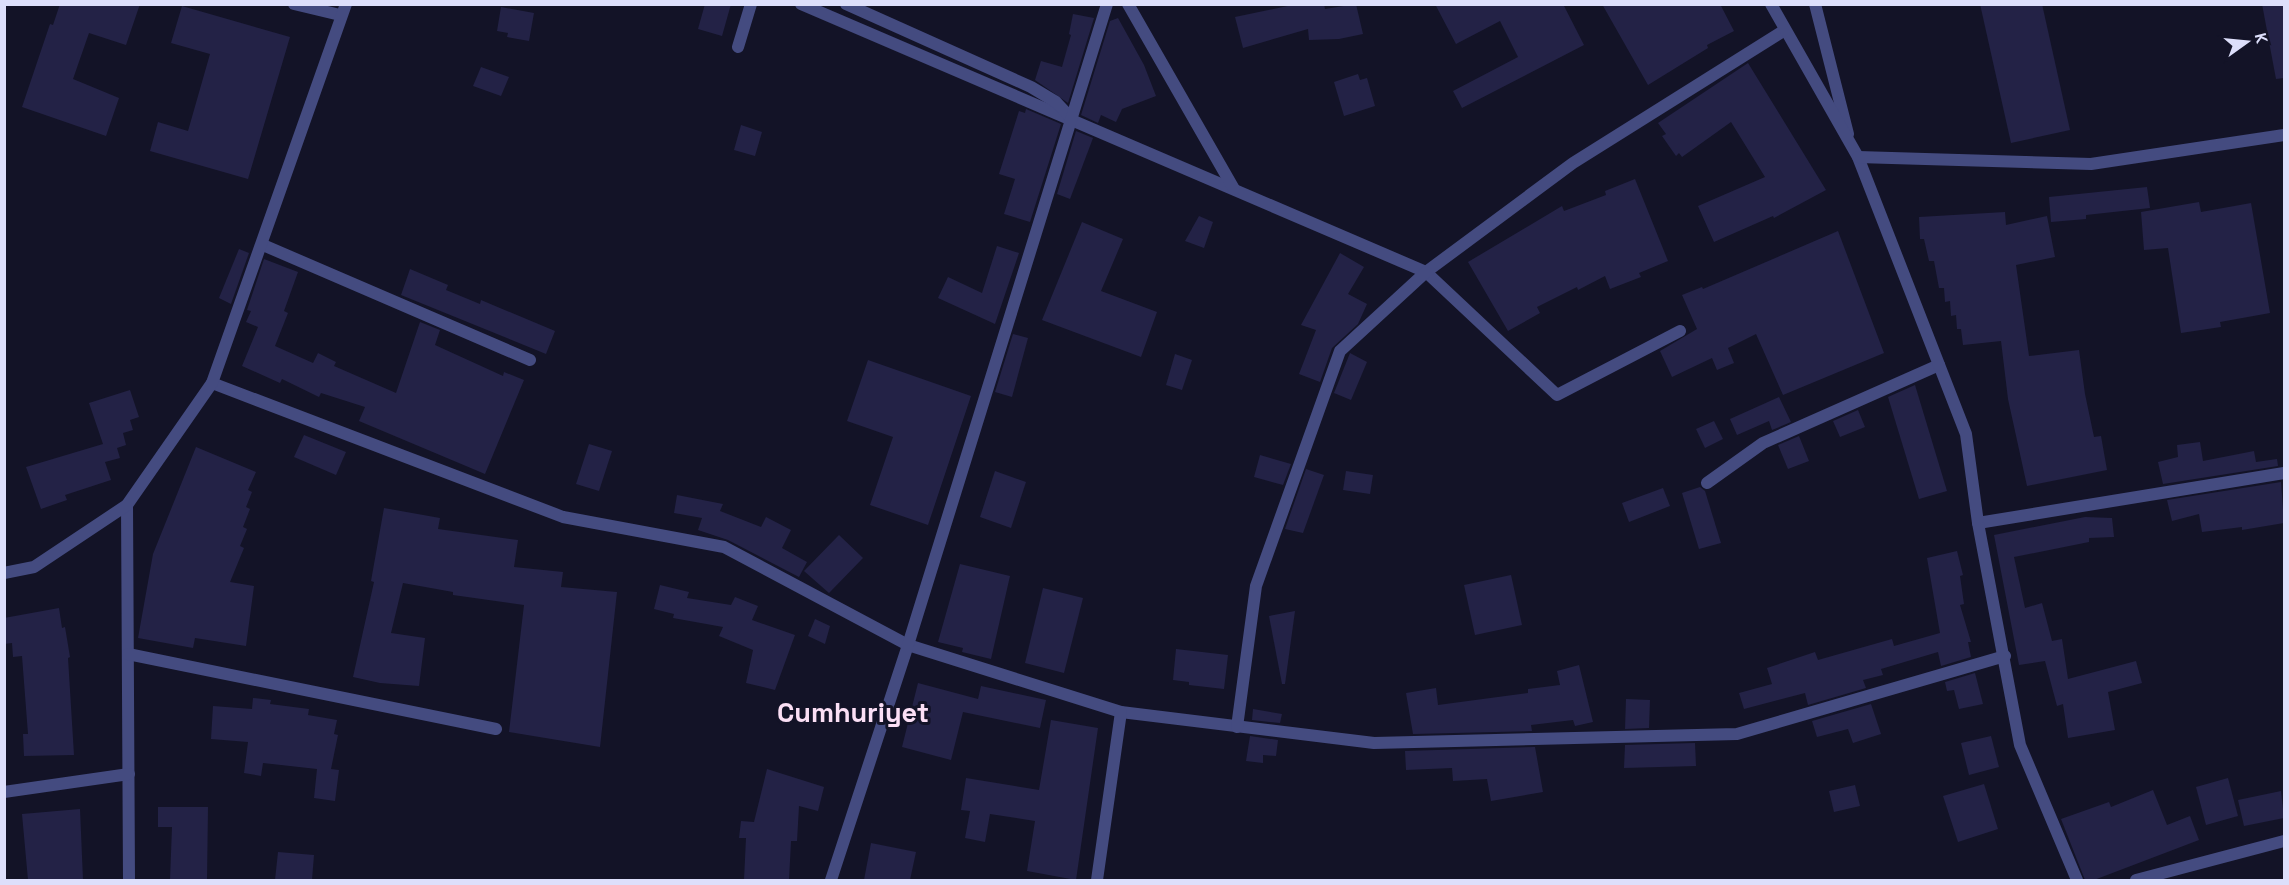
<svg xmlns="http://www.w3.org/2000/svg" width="2289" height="885" font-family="'Space Grotesk',sans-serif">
<rect width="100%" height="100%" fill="#131327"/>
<g fill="#232246">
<polygon points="60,4 140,4 126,45 89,33 73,79 119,98 106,136 22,107 50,24 53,25"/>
<polygon points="705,4 731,4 722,36 698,29"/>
<polygon points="1297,4 1324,4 1325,9 1356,4 1363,34 1339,39 1309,40 1308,29 1243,48 1235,17"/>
<polygon points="1435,4 1563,4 1584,45 1462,108 1453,91 1518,57 1500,21 1456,44"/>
<polygon points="1602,4 1720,4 1734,31 1707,45 1708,48 1648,85"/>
<polygon points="1980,4 2042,4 2070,130 2011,143"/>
<polygon points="2262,4 2284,4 2284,78 2276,79"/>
<polygon points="182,6 290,37 248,179 150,151 158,122 188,131 210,54 171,43"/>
<polygon points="501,7 534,13 529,41 507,37 508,33 497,31"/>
<polygon points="1073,14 1094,18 1068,103 1035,80 1041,61 1062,67 1071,35 1069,34"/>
<polygon points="1118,18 1144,65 1156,96 1122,109 1116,122 1101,115 1098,123 1081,115 1110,21"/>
<polygon points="1748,63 1826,190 1774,218 1773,216 1714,242 1698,206 1765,177 1731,122 1682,157 1679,153 1676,156 1662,136 1666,134 1658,123"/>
<polygon points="481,67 509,77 501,96 473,86"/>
<polygon points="1358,74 1360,80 1367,78 1375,106 1344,116 1334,82"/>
<polygon points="1026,109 1061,124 1030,222 1004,214 1015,179 999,174 1019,111 1025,113"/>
<polygon points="741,125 762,132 755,156 734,150"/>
<polygon points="1076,131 1093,138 1070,199 1057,194"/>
<polygon points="1635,179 1668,261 1639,273 1641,277 1610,289 1605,276 1578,290 1577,287 1537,307 1540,313 1508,331 1468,262 1562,206 1564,211 1606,195 1605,191"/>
<polygon points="2147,187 2150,208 2086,215 2086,219 2051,222 2049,197"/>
<polygon points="2199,202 2201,212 2251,203 2270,313 2220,322 2221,327 2181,333 2168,248 2144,250 2141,212"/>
<polygon points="2005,212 2006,225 2047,216 2055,257 2016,265 2029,356 2079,350 2085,394 2094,437 2101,436 2107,470 2027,486 2008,399 2001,341 1963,345 1961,329 1957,329 1956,315 1951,316 1950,301 1945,302 1944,288 1939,288 1934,261 1929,261 1924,239 1920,239 1919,217"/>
<polygon points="1199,216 1213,222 1204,248 1185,241"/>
<polygon points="1082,222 1123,239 1101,291 1157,312 1141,357 1042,320"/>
<polygon points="1838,231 1884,353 1783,395 1756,334 1728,348 1734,363 1717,370 1712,358 1672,377 1660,351 1697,329 1682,295 1702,287 1703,289"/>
<polygon points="997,246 1019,253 995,324 938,298 948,277 982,293"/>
<polygon points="239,249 249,253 231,304 219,298"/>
<polygon points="1340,253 1364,267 1348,294 1367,304 1358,324 1332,348 1320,382 1299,374 1316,330 1301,325"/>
<polygon points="264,259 298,272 284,311 288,313 275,346 313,363 318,353 336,362 334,366 396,393 420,322 440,330 435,345 503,376 504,372 524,380 485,474 359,421 365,407 321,393 319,397 282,379 280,383 242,366 258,327 246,322 251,311 247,310"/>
<polygon points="410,269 448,285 446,290 480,304 481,300 555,331 546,354 401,295"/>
<polygon points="1013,334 1028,338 1012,397 995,392"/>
<polygon points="1350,353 1367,362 1351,400 1334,393"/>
<polygon points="1175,354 1192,360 1182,390 1166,385"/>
<polygon points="868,360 971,396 928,525 870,505 893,437 847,421"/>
<polygon points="1915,385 1947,491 1919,499 1888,397"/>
<polygon points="130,390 139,417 130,420 133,430 123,433 126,445 117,448 120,458 105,462 111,480 65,495 67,500 41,509 26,467 103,444 89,403"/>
<polygon points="1779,397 1791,422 1772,430 1769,421 1737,435 1730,419"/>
<polygon points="1858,410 1865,427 1840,437 1833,421"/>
<polygon points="1714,421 1723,439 1705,448 1696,429"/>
<polygon points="304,435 346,452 336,475 294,457"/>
<polygon points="1799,436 1809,461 1788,469 1778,445"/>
<polygon points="2200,442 2203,461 2254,451 2256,462 2277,459 2278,466 2163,484 2158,462 2178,457 2177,445"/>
<polygon points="589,444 612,451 599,491 576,484"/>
<polygon points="196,447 256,472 248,490 252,492 246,507 250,509 243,527 247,529 240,546 244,548 230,582 254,586 246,646 195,638 193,648 138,638 153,554"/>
<polygon points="1260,455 1291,464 1283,485 1254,477"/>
<polygon points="1306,469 1324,475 1303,533 1285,529"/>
<polygon points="995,471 1026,482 1011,528 980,517"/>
<polygon points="1346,471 1373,475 1370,494 1343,490"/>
<polygon points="2281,482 2284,523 2242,530 2242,527 2202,532 2199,514 2172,521 2167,500"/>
<polygon points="1700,487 1705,491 1721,543 1699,549 1682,493"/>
<polygon points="1663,488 1670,506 1629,522 1622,503"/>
<polygon points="677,495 723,504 720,511 761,527 766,517 791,530 782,548 807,562 799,577 728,540 698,530 702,518 674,513"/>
<polygon points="384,508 440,518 438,529 518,540 514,567 563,572 561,587 617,592 600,747 509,732 524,605 453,595 453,592 403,583 391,633 425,638 419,686 380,683 353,677 374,582 371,581"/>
<polygon points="2085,517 2112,518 2114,537 2089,538 2089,542 2014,557 2025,608 2042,603 2052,641 2062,639 2068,679 2136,661 2142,683 2108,692 2115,730 2068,738 2063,704 2057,706 2045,661 2019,665 1994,535"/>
<polygon points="839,535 863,558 829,593 804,571"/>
<polygon points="1957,551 1963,575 1960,576 1964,604 1960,605 1971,642 1968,642 1971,657 1941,666 1938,652 1881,669 1883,675 1863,680 1866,688 1808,705 1805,693 1744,709 1739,693 1772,684 1767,668 1815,652 1818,660 1892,639 1894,646 1940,633 1927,558"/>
<polygon points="960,564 1010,576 991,659 962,652 963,648 938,642"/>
<polygon points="1511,575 1522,625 1475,635 1464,585"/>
<polygon points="660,585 689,592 687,598 731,605 735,597 758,606 752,620 795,635 775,690 746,683 753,650 719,636 723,627 673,618 674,614 654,609"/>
<polygon points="1043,588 1083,598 1064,673 1025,663"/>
<polygon points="59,608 62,628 65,627 70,657 68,658 74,755 24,756 23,734 28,734 22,656 13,657 12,643 4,644 4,618"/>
<polygon points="1295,611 1285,684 1282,684 1269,616"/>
<polygon points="815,619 830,626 825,644 808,636"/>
<polygon points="1176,649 1228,655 1224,689 1189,685 1189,682 1173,680"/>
<polygon points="1579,665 1593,722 1575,726 1573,720 1531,725 1532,731 1413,734 1406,693 1436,688 1438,705 1528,693 1528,689 1560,685 1557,671"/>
<polygon points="1975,673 1983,704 1959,709 1954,690 1947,691 1945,682"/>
<polygon points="918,683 978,699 981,686 1046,700 1040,728 963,712 951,760 902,747"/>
<polygon points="253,698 271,700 270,704 309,709 308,715 337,720 334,734 338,735 331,769 339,770 335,801 314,798 317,769 263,763 261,776 244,773 248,742 211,739 213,706 252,709"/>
<polygon points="1626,699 1650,700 1649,728 1625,729"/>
<polygon points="1871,704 1881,734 1853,743 1848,729 1817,737 1812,721"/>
<polygon points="1253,709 1282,714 1280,723 1252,720"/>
<polygon points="1051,720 1098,728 1076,880 1027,871 1035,821 990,814 985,842 965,838 970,811 961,810 966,778 1039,790"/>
<polygon points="1250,736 1278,740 1276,756 1263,755 1263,763 1246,761"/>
<polygon points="1991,736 1999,767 1969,775 1961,743"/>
<polygon points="1695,743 1696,766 1624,768 1625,745"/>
<polygon points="1535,747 1543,792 1491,801 1487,779 1453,781 1452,768 1406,770 1405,751"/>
<polygon points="767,769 824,787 818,811 799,806 797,841 791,841 789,880 744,880 746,838 739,838 741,821 754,822"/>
<polygon points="2228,778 2238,816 2206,825 2196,787"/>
<polygon points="1984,784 1998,829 1958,842 1943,796"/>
<polygon points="1855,785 1860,806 1834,812 1829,791"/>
<polygon points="2153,790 2167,825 2190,816 2199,840 2094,880 2085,880 2061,819 2109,802 2111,807"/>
<polygon points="2281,791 2284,818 2244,826 2238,800"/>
<polygon points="158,807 208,807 207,880 170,880 172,827 158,827"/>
<polygon points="80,809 83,880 28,880 22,814"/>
<polygon points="871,843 916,852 910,880 864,880"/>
<polygon points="278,852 314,855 312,880 275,880"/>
</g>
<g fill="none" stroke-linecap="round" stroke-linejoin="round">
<g stroke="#444b80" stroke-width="12">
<polyline points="294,4 340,15"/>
<polyline points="801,4 1426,272 1557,395 1680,331"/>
<polyline points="846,4 1031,87 1056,102 1070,117"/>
<polyline points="1128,4 1234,189"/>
<polyline points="1815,4 1848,134"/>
<polyline points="738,47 751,4"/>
<polyline points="263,245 530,360"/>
<polyline points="212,383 563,517 724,547 908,645 1121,712 1374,743 1737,734 2005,656"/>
<polyline points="1707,483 1763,443 1939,365"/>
<polyline points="127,505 129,880"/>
<polyline points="1978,523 2284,473"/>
<polyline points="4,573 34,567 127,505 212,383 346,4"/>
<polyline points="128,654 496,729"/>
<polyline points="1237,727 1256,586 1340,351 1426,272 1573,163 1785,30"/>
<polyline points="4,792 129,774"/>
<polyline points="831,880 908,645 1107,4"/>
<polyline points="1097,880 1121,712"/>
<polyline points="2136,880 2284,841"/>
</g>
<g stroke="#444b80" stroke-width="12">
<polyline points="1771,4 1858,157 1966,434 1978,523 2020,745 2077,880"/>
<polyline points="1858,157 2091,164 2284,135"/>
</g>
</g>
<g text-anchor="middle" stroke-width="6" stroke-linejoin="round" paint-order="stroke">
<g font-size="27" font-weight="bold" fill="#fbdff5" stroke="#131327">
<text x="853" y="722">Cumhuriyet</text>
</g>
</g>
<rect width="2289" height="885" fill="none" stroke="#dddffb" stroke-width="12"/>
<g transform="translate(2247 42) rotate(75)" stroke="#131327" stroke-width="4.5" paint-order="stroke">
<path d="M0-4.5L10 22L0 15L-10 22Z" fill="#dddffb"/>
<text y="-9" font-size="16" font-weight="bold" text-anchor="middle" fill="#dddffb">K</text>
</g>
</svg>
